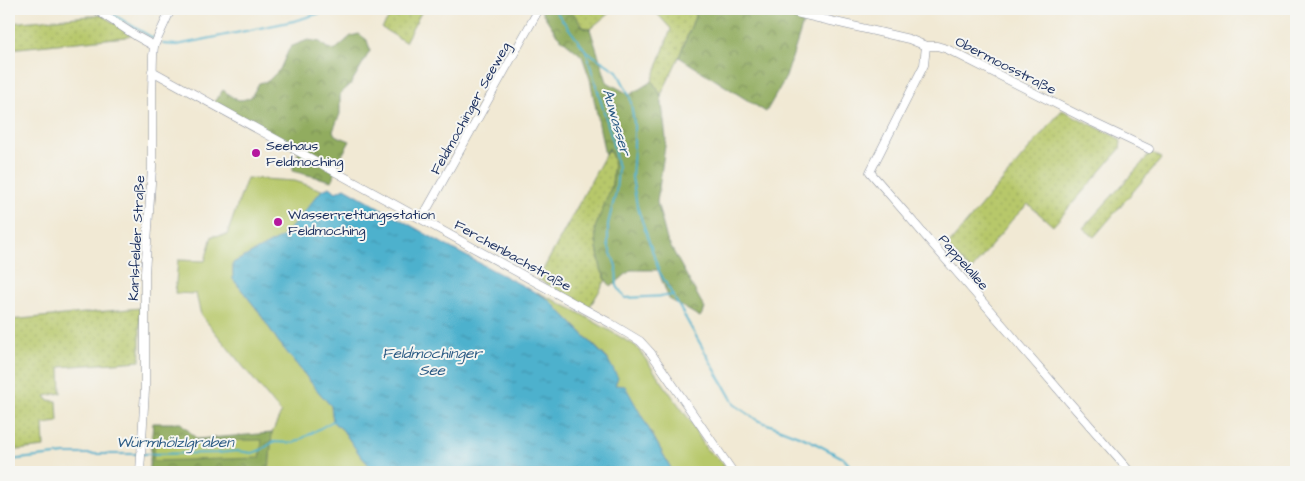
<svg xmlns="http://www.w3.org/2000/svg" width="1305" height="481" font-family="'Architects Daughter',sans-serif">
<defs>
<pattern id="grass-dots" width="8" height="8" patternUnits="userSpaceOnUse" patternTransform="scale(1.25)"><rect width="8" height="8" fill="#b7c86b"/><path d="M2 2h.1M6 6h.1" fill="none" stroke="#9dac5f" stroke-width="1.8" stroke-linecap="round"/></pattern>
<pattern id="forest-crowns" width="20" height="18" patternUnits="userSpaceOnUse" patternTransform="scale(1.25)"><rect width="20" height="18" fill="#91ac5f"/><path d="M2 6a3 3 0 1 1 6 0M12 15a3 3 0 1 1 6 0" fill="none" stroke="#768c52"/></pattern>
<pattern id="water-ripples" width="26" height="14" patternUnits="userSpaceOnUse" patternTransform="scale(1.25)"><rect width="26" height="14" fill="#4eb1cd"/><path d="M2 4q2-2 4 0t4 0M15 11q2-2 4 0t4 0" fill="none" stroke="#4090aa"/></pattern>
</defs>
<rect width="100%" height="100%" fill="#f6f6f2"/>
<filter id="ink" filterUnits="userSpaceOnUse"><feTurbulence type="fractalNoise" baseFrequency=".02" numOctaves="2"/><feDisplacementMap in="SourceGraphic" scale="10" xChannelSelector="R" yChannelSelector="G"/><feConvolveMatrix kernelMatrix="1 2 1 2 8 2 1 2 1" color-interpolation-filters="sRGB"/></filter>
<filter id="wash" filterUnits="userSpaceOnUse"><feTurbulence type="fractalNoise" baseFrequency=".0096" numOctaves="4" result="noise"/><feDisplacementMap in="SourceGraphic" scale="20" xChannelSelector="R" yChannelSelector="G"/><feGaussianBlur stdDeviation="1.12" result="paint"/><feColorMatrix in="noise" values="0 0 0 0 0 0 0 0 0 0 0 0 0 0 0 0 0 1.4 0 .05"/><feComposite in="paint" operator="in"/></filter>
<g filter="url(#wash)">
<rect width="100%" height="100%" fill="#f1e9d4"/>
<g fill="url(#grass-dots)" stroke="#697c64">
<polygon points="395,9 423,9 405,42 382,28"/>
<polygon points="570,9 614,9 590,29 583,27"/>
<polygon points="653,9 698,9 679,57 661,95 652,81 671,29"/>
<polygon points="101,15 132,34 126,37 9,49 9,23"/>
<polygon points="1062,110 1116,137 1121,141 1120,149 1053,226 1028,204 1011,221 971,271 947,246"/>
<polygon points="609,148 614,162 612,185 606,204 596,242 601,269 606,280 589,308 538,279"/>
<polygon points="1151,153 1162,158 1094,237 1083,228"/>
<polygon points="140,308 140,361 60,367 61,393 45,396 48,400 57,401 58,422 43,424 44,447 9,451 9,320"/>
</g>
<g fill="url(#forest-crowns)" stroke="#566e5e">
<polygon points="540,9 570,9 583,27 590,29 607,82 630,95 652,81 661,95 666,139 657,202 667,240 705,309 700,317 669,299 658,270 631,270 611,287 606,280 601,269 596,242 595,228 612,185 614,162 609,148 605,155 590,79 582,56 557,35"/>
<polygon points="698,9 779,9 785,13 804,20 786,77 766,112 679,57"/>
<path d="M359,34L367,40L370,51L350,85L340,94V114L333,131L335,135L350,141L335,168L334,177L332,181L292,171L299,152L213,105L223,90C235,99 237,103 251,97L259,83L268,81L280,69L290,47L308,40L320,42L327,48L335,50L351,36Z"/>
<polygon points="153,423 181,423 197,439 272,433 269,472 149,472"/>
</g>
<g fill="#b7c86b" stroke="#697c64">
<polygon points="247,178 295,181 322,190 284,236 233,263 233,279 256,308 278,341 317,390 331,406 333,421 335,424 342,429 360,455 375,472 269,472 272,433 281,413 201,315 196,294 175,293 178,260 205,261 212,236 227,235"/>
<polygon points="537,292 574,310 636,346 691,422 706,449 722,462 726,470 725,472 673,472 651,432 615,385 608,359 548,299"/>
<polygon points="262,440 260,458 153,461 155,441"/>
</g>
<polygon fill="url(#water-ripples)" stroke="#347096" points="330,187 336,192 345,188 447,246 548,299 608,360 618,378 615,385 625,386 673,472 375,472 360,455 342,429 335,424 333,421 331,406 317,390 278,341 256,308 233,279 233,263 284,236 322,190"/>
<g fill="none" stroke-linecap="round" stroke-linejoin="round">
<g stroke="#4eb1cd" stroke-width="2">
<polyline points="104,9 153,38"/>
<polyline points="554,9 586,51 617,71 630,97 634,123 634,148 632,177 637,206 659,271 735,405 757,420 809,440 843,458 856,472"/>
<polyline points="163,44 177,45 294,21 324,12 329,9"/>
<polyline points="586,51 610,132 618,168 616,192 608,224 608,245 616,266 617,286 625,298 667,296 673,295"/>
<polyline points="142,454 217,453 238,451 252,453 261,450 273,442 294,443 333,421"/>
<polyline points="9,460 65,454 138,454"/>
</g>
</g>
</g>
<g filter="url(#ink)">
<g fill="none" stroke-linecap="round" stroke-linejoin="round">
<defs>
<g id="minor">
<polyline points="95,9 136,36 154,46"/>
<polyline points="788,9 796,13 831,21 909,39 926,46 937,46 947,49 1092,122 1149,149"/>
<polyline points="926,46 924,65 870,172 1130,472"/>
<polyline points="152,71 610,323 640,341 651,353 733,472"/>
<polyline points="422,218 539,9"/>
<polyline points="140,472 145,390 145,273 152,168 152,92 153,56 154,46 171,9"/>
</g>
</defs>
<use href="#minor" stroke="#868c99" stroke-width="9"/>
<use href="#minor" stroke="#fff" stroke-width="8"/>
</g>
</g>
<g fill="#b5179e" stroke="#f6f6f2" stroke-width="2">
<circle cx="256" cy="153" r="5"/>
<circle cx="278" cy="222" r="5"/>
</g>
<g text-anchor="middle" stroke-width="4" stroke-linejoin="round" paint-order="stroke">
<g font-size="14" fill="#1b2f5e" stroke="#f6f6f2">
<text transform="translate(1006 65) rotate(27)" y="5">Obermoosstraße</text>
<text transform="translate(470 108) rotate(-61)" y="5">Feldmochinger Seeweg</text>
<text transform="translate(136 238) rotate(-87)" y="5">Karlsfelder Straße</text>
<text transform="translate(513 255) rotate(29)" y="5">Ferchenbachstraße</text>
<text transform="translate(964 262) rotate(49)" y="5">Pappelallee</text>
</g>
<g font-size="14" fill="#1b2f5e" stroke="#f6f6f2" text-anchor="start">
<text x="266" y="150">Seehaus<tspan x="266" dy="16">Feldmoching</tspan></text>
<text x="288" y="219">Wasserrettungsstation<tspan x="288" dy="16">Feldmoching</tspan></text>
</g>
<g font-size="15" font-style="italic" fill="#2d5c85" stroke="#f6f6f2">
<text transform="translate(617 122) rotate(74)" y="5">Auwasser</text>
<text x="432" y="358">Feldmochinger<tspan x="432" dy="17">See</tspan></text>
<text x="175" y="447">Würmhölzlgraben</text>
</g>
</g>
<rect width="1305" height="481" fill="none" stroke="#f6f6f2" stroke-width="30"/>
</svg>
